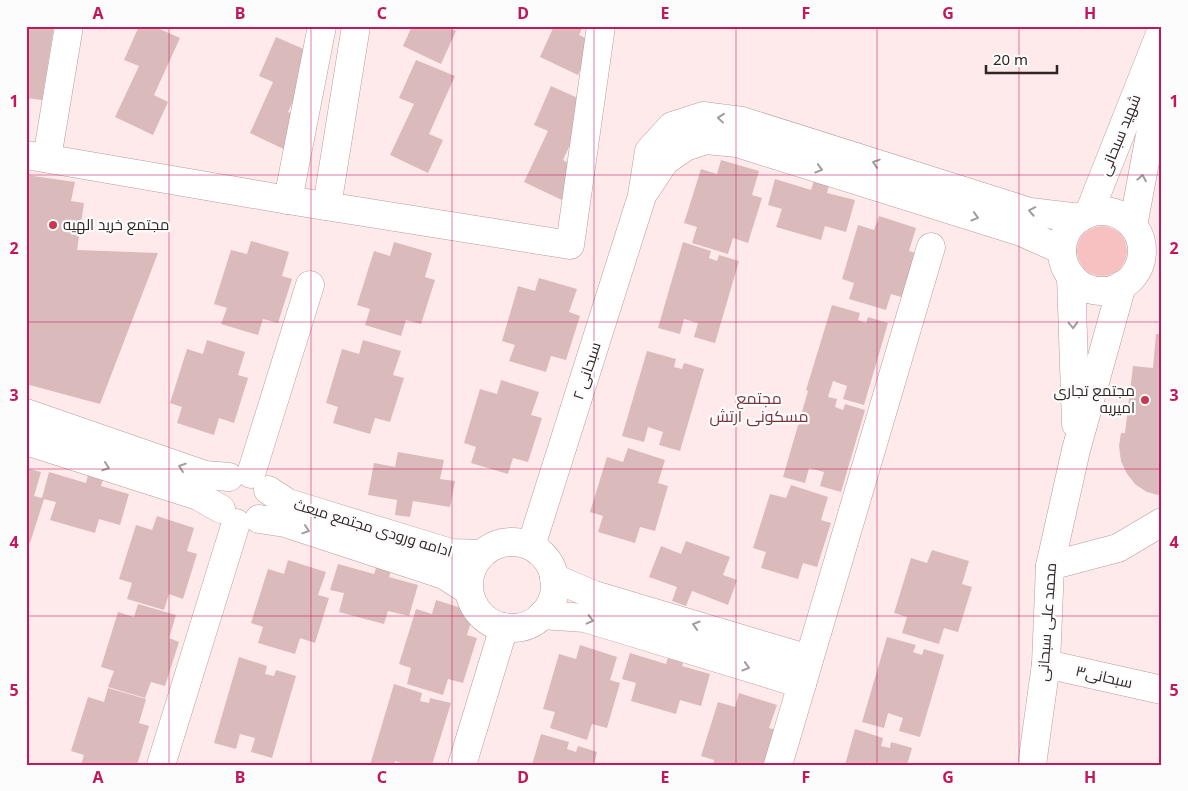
<svg xmlns="http://www.w3.org/2000/svg" width="1188" height="791" font-family="'Noto Sans',Cairo,sans-serif">
<rect width="100%" height="100%" fill="#feeaea"/>
<circle fill="#f7c1c2" cx="1102" cy="251" r="25"/>
<g fill="#dbbabb">
<polygon points="26,26 54,26 42,100 26,98"/>
<polygon points="139,26 153,26 180,38 154,95 168,102 153,135 115,117 139,66 124,60"/>
<polygon points="412,26 446,26 456,31 441,64 403,46"/>
<polygon points="554,26 583,26 579,35 593,42 578,75 540,57"/>
<polygon points="276,37 315,54 288,112 303,118 288,151 250,133 273,82 259,76"/>
<polygon points="416,60 455,76 429,134 443,140 428,173 390,155 414,104 399,98"/>
<polygon points="551,86 589,103 563,160 577,167 562,200 524,182 548,131 534,125"/>
<polygon points="721,160 759,171 752,195 762,198 748,243 733,238 728,254 692,243 697,227 684,223 701,169 717,174"/>
<polygon points="816,174 831,178 827,193 855,200 846,232 825,226 821,240 776,227 782,209 768,205 775,179 811,190"/>
<polygon points="26,175 75,182 71,201 84,203 77,250 158,253 100,404 26,384"/>
<polygon points="879,216 916,228 909,251 919,254 905,298 891,294 886,310 849,299 854,283 842,279 858,225 874,230"/>
<polygon points="251,241 289,252 282,276 292,279 278,323 263,319 258,335 221,324 227,308 214,304 231,250 247,254"/>
<polygon points="394,242 432,253 425,277 435,280 421,324 406,320 401,336 365,325 370,309 357,305 374,251 390,256"/>
<polygon points="683,242 711,251 709,258 717,261 719,255 739,261 715,343 694,337 698,323 684,319 680,334 658,328"/>
<polygon points="539,278 577,289 569,312 580,316 566,360 551,356 546,372 509,361 515,345 502,341 518,286 535,291"/>
<polygon points="832,305 860,313 858,320 866,323 868,317 888,323 864,405 843,399 847,386 833,381 828,397 837,399 835,407 843,410 845,404 865,410 841,492 820,486 824,472 809,468 805,483 783,477 808,391 806,390"/>
<polygon points="1156,334 1162,334 1162,496 1147,492 1136,485 1127,474 1121,461 1119,446 1121,433 1125,433 1133,366 1153,368"/>
<polygon points="207,340 245,352 238,375 248,378 234,423 219,418 214,435 177,423 182,407 170,403 187,349 203,354"/>
<polygon points="363,340 401,351 393,375 404,378 390,422 375,418 370,434 333,423 338,407 326,403 342,349 359,354"/>
<polygon points="647,351 676,359 674,367 682,369 684,363 704,369 680,451 659,445 663,432 648,427 644,442 622,436"/>
<polygon points="501,380 539,392 531,415 542,418 528,462 513,458 508,474 471,463 476,447 464,443 480,389 497,394"/>
<polygon points="628,448 665,460 658,483 668,486 655,531 640,527 635,543 598,532 603,516 590,512 607,457 623,462"/>
<polygon points="398,452 444,460 440,479 455,481 450,507 413,501 410,517 395,515 397,500 368,495 374,463 395,467"/>
<polygon points="90,467 105,472 101,486 129,494 120,525 99,519 95,533 50,520 56,502 44,499 30,543 26,542 26,468 41,472 34,496 42,498 49,472 86,483"/>
<polygon points="791,485 828,497 821,520 831,523 817,567 803,563 798,579 761,568 766,552 753,548 770,494 786,498"/>
<polygon points="157,516 194,528 187,551 197,554 183,599 169,594 164,610 127,599 132,583 119,579 136,525 152,530"/>
<polygon points="686,541 730,557 723,575 737,580 728,605 692,591 686,606 672,601 677,587 649,577 661,546 681,554"/>
<polygon points="932,550 969,561 962,584 972,587 958,632 944,628 939,644 902,633 907,617 894,613 911,558 927,563"/>
<polygon points="379,559 394,563 389,577 418,585 409,616 388,611 384,624 339,612 344,593 330,590 338,564 374,574"/>
<polygon points="288,560 326,572 318,595 329,598 315,643 300,638 295,654 258,643 263,627 251,623 268,569 284,574"/>
<polygon points="436,600 474,612 467,635 477,638 463,683 448,679 443,695 407,684 411,668 399,664 416,609 432,614"/>
<polygon points="138,604 176,615 169,638 179,642 165,686 151,682 145,698 108,687 114,671 101,667 118,612 134,617"/>
<polygon points="887,637 916,645 913,652 922,655 924,649 944,655 920,737 899,731 903,718 888,713 884,728 862,722"/>
<polygon points="580,645 617,657 610,680 620,683 607,728 592,724 587,740 550,728 555,712 543,709 559,654 576,659"/>
<polygon points="671,648 686,652 682,666 710,674 701,706 680,700 676,714 631,701 636,683 622,679 630,653 666,664"/>
<polygon points="239,657 267,666 265,674 274,676 276,670 296,676 272,758 251,752 255,738 240,734 236,749 214,743"/>
<polygon points="394,684 422,693 420,701 429,703 430,698 451,703 432,765 408,765 395,761 394,765 370,765"/>
<polygon points="108,688 146,699 139,723 149,726 137,765 81,765 84,755 71,751 88,697 104,702"/>
<polygon points="739,693 777,705 769,728 779,731 769,765 713,765 714,760 701,756 718,702 735,707"/>
<polygon points="855,729 883,738 881,746 890,748 891,742 912,748 907,765 845,765"/>
<polygon points="541,734 569,742 567,749 576,752 578,746 597,752 594,765 532,765"/>
</g>
<g fill="none" stroke-linecap="round" stroke-linejoin="round">
<defs>
<g id="street">
<polyline points="26,155 288,200 570,245 601,26"/>
<polyline points="47,158 69,26"/>
<polyline points="645,191 665,161 685,147 706,140 737,143 1021,232 1062,250"/>
<polyline points="288,200 322,26"/>
<polyline points="327,206 356,26"/>
<polyline points="26,413 205,475 229,477"/>
<polyline points="26,441 198,496 221,509"/>
<polyline points="251,474 310,285"/>
<polyline points="268,490 288,503 451,553 482,554"/>
<polyline points="259,519 285,523 444,575 469,591"/>
<circle cx="512" cy="585" r="43"/>
<polyline points="531,546 642,196 649,151 672,126 703,116 742,121 1030,212 1080,218"/>
<polyline points="554,578 594,595 809,659"/>
<polyline points="542,615 585,618 802,684"/>
<polyline points="1046,664 1162,690"/>
<polyline points="161,765 236,523"/>
<polyline points="462,765 504,627"/>
<polyline points="778,765 931,247"/>
</g>
<g id="secondary">
<circle cx="1102" cy="251" r="40"/>
<polyline points="1089,213 1162,29"/>
<polyline points="1133,226 1162,71"/>
<polyline points="1071,276 1076,424"/>
<polyline points="1050,566 1118,548 1162,522"/>
<polyline points="1032,765 1046,664 1050,566 1076,450 1122,285"/>
</g>
</defs>
<use href="#street" stroke="#ba9b9b" stroke-width="29"/>
<use href="#secondary" stroke="#ba9b9b" stroke-width="29"/>
<use href="#street" stroke="#fff" stroke-width="28"/>
<use href="#secondary" stroke="#fff" stroke-width="28"/>
</g>
<defs><path id="oneway-chevron" d="M-2-3.5L2.5 0L-2 3.5" fill="none" stroke-width="1.6" stroke-linecap="round" stroke-linejoin="round" transform="scale(1.25)"/></defs>
<g stroke="#a29c9c">
<use href="#oneway-chevron" transform="translate(721 118) rotate(-174)"/>
<use href="#oneway-chevron" transform="translate(876 163) rotate(-162)"/>
<use href="#oneway-chevron" transform="translate(819 169) rotate(17)"/>
<use href="#oneway-chevron" transform="translate(1142 178) rotate(-80)"/>
<use href="#oneway-chevron" transform="translate(1032 211) rotate(-169)"/>
<use href="#oneway-chevron" transform="translate(975 217) rotate(17)"/>
<use href="#oneway-chevron" transform="translate(1073 325) rotate(88)"/>
<use href="#oneway-chevron" transform="translate(106 467) rotate(18)"/>
<use href="#oneway-chevron" transform="translate(182 467) rotate(-161)"/>
<use href="#oneway-chevron" transform="translate(306 530) rotate(18)"/>
<use href="#oneway-chevron" transform="translate(590 620) rotate(14)"/>
<use href="#oneway-chevron" transform="translate(696 625) rotate(-163)"/>
<use href="#oneway-chevron" transform="translate(746 667) rotate(17)"/>
</g>
<path fill="none" stroke="#c2185b" stroke-width="1" stroke-opacity="0.55" d="M169,26V765M311,26V765M452,26V765M594,26V765M736,26V765M877,26V765M1019,26V765M26,175H1162M26,322H1162M26,469H1162M26,616H1162"/>
<g fill="#c8384f" stroke="#fcfcfc" stroke-width="2">
<circle cx="53" cy="225" r="5"/>
<circle cx="1145" cy="400" r="5"/>
</g>
<g text-anchor="middle" stroke-width="4.5" stroke-linejoin="round" paint-order="stroke">
<g font-size="15" fill="#302424" stroke="#fcfcfc">
<text transform="translate(1120 135) rotate(-68)" y="5">شهید سبحانی</text>
<text transform="translate(587 371) rotate(-72)" y="5">سبحانی ۲</text>
<text transform="translate(373 528) rotate(17)" y="5">ادامه ورودی مجتمع مبعث</text>
<text transform="translate(1047 622) rotate(-86)" y="5">محمد علی سبحانی</text>
<text transform="translate(1104 677) rotate(13)" y="5">سبحانی۳</text>
</g>
<g font-size="15" fill="#302424" stroke="#fcfcfc" text-anchor="start">
<text x="63" y="230">مجتمع خرید الهیه</text>
<text x="1135" y="396" text-anchor="end">مجتمع تجاری<tspan x="1135" dy="17">امیریه</tspan></text>
</g>
<g font-size="16" fill="#7b333a" stroke="#fcfcfc">
<text x="759" y="404">مجتمع<tspan x="759" dy="18">مسکونی ارتش</tspan></text>
</g>
</g>
<rect width="1188" height="791" fill="none" stroke="#fcfcfc" stroke-width="55"/>
<path d="M986 65v8h71v-8" fill="none" stroke="#302424" stroke-width="2.5"/>
<text x="993" y="65" font-size="15" fill="#302424" stroke="#fcfcfc" stroke-width="4" paint-order="stroke">20 m</text>
<rect x="28" y="28" width="1132" height="736" fill="none" stroke="#c2185b" stroke-width="2"/>
<g font-size="16" text-anchor="middle" font-weight="bold" fill="#c2185b">
<text x="98" y="19">A</text>
<text x="240" y="19">B</text>
<text x="382" y="19">C</text>
<text x="523" y="19">D</text>
<text x="665" y="19">E</text>
<text x="806" y="19">F</text>
<text x="948" y="19">G</text>
<text x="1090" y="19">H</text>
<text x="14" y="107">1</text>
<text x="1174" y="107">1</text>
<text x="14" y="254">2</text>
<text x="1174" y="254">2</text>
<text x="14" y="401">3</text>
<text x="1174" y="401">3</text>
<text x="14" y="548">4</text>
<text x="1174" y="548">4</text>
<text x="14" y="696">5</text>
<text x="1174" y="696">5</text>
<text x="98" y="783">A</text>
<text x="240" y="783">B</text>
<text x="382" y="783">C</text>
<text x="523" y="783">D</text>
<text x="665" y="783">E</text>
<text x="806" y="783">F</text>
<text x="948" y="783">G</text>
<text x="1090" y="783">H</text>
</g>
</svg>
